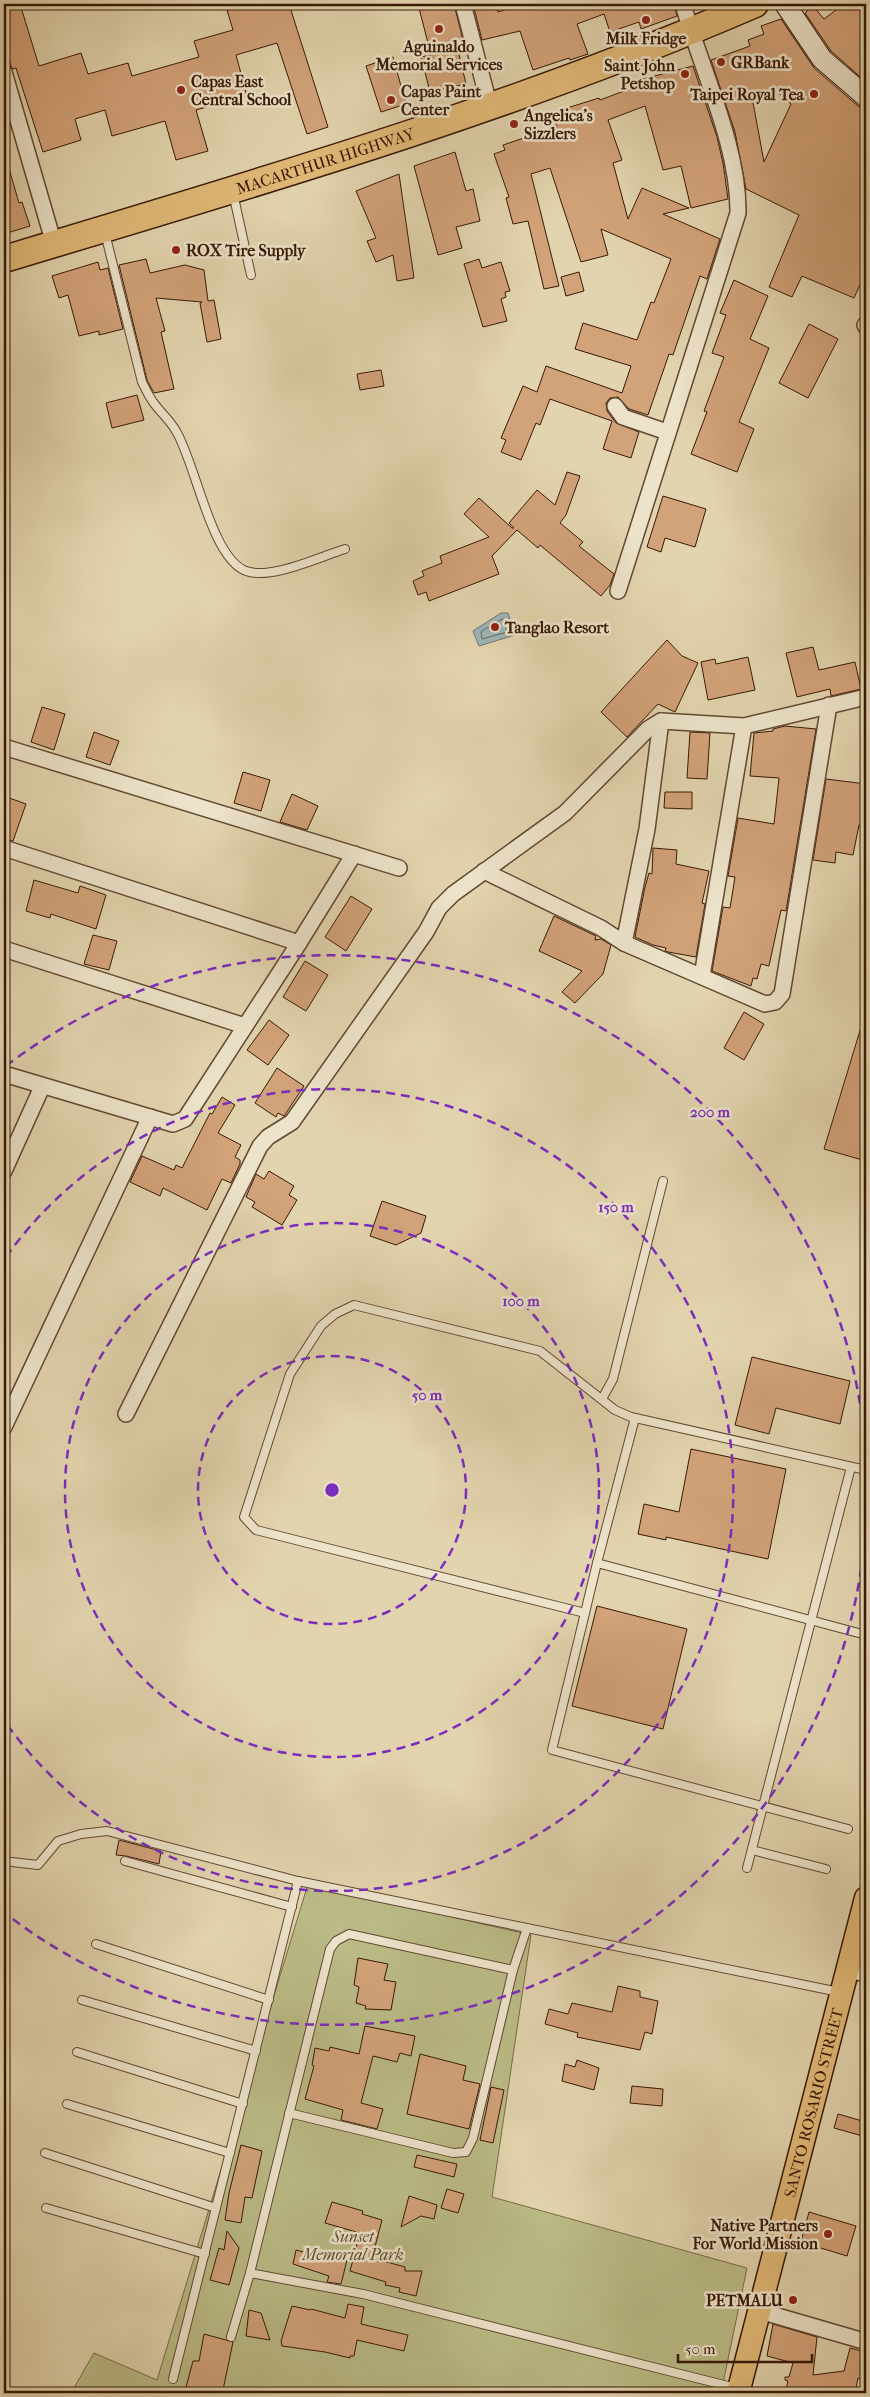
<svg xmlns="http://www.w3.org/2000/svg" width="870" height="2397" font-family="'IM FELL French Canon',serif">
<rect width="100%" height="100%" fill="#e2d4ae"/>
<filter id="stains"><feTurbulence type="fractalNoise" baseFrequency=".004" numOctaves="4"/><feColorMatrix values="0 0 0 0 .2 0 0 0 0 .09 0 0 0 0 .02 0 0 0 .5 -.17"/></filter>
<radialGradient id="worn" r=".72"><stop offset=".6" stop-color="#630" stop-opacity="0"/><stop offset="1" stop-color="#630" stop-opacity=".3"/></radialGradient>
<polygon fill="#babb86" stroke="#796a46" points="308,1884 531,1935 492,2197 747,2268 721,2393 71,2393 94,2353 157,2380"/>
<polygon fill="#9bb5b7" stroke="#737671" points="501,613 508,613 515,635 479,646 473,631"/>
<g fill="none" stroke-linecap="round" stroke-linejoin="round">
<polygon stroke="#6a665f" stroke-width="1" points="503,619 507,632 482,639 481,632"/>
</g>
<g fill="#d2a279" stroke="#381807" fill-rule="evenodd">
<polygon points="4,4 20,4 39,66 81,53 88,74 128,63 132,76 199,57 194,41 233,30 227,10 248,4 289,4 328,127 307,134 277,43 236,55 247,96 196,110 208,151 176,160 165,121 112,136 105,110 75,119 81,140 43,152 16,68 13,69 11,66 4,41"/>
<polygon points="418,4 454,4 464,44 457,46 466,84 430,92 421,57 431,55"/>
<polygon points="473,4 496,4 498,12 522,4 674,4 677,16 641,29 639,22 610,32 604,14 577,24 588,54 570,60 569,58 533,70 520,31 482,40"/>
<polygon points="844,4 866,4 866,82 831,51 805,13 813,6 824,19"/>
<path d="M781,19L814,68L858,106L866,109V282L862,280L854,298L802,276L792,297L769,287L799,215L746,189L735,132L711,60L750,46L748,40L764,34L761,26ZM774,89L791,104L764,162L752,97Z"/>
<polygon points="393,57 406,104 381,112 366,66"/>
<polygon points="693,66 717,137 723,163 728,199 691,208 681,166 663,170 645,106 608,120 622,160 613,163 628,219 642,188 689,208 663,214 720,239 707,279 700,276 673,355 669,354 648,415 629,409 618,397 610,398 606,403 607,411 616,423 639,432 631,458 603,449 612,421 550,399 540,425 536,423 521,460 501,452 506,440 501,438 523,386 537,392 546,366 622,393 631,366 575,349 583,323 637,340 651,302 654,303 671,259 601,229 608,255 581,262 550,168 531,174 559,286 544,289 528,221 513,224 506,198 509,197 494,154 505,150 503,145 557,127 551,113 599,98 600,100 640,85 639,80"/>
<polygon points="455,152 466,191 473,189 480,221 456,227 462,248 438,255 414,166"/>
<polygon points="8,165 19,203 22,202 30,226 4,234 4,166"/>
<polygon points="399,174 414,278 397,281 393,255 376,262 367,241 376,238 356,191"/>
<polygon points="146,259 150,273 185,265 204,270 208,301 214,300 221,339 207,342 200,303 202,302 156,298 165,331 161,332 174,389 154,393 147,380 119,265"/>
<polygon points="479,259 482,268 501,262 510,291 505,292 506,297 501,299 507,321 483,327 464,264"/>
<polygon points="98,262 100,270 108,268 123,329 99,335 99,331 79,336 68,295 59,298 52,276"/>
<polygon points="579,272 584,291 566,296 561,277"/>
<polygon points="734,280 768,296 750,339 769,348 739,422 754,429 737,472 691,454 707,412 704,411 724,357 712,353 726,315 720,313"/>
<polygon points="809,324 838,339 808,398 779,383"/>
<polygon points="381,370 384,386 360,390 357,374"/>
<polygon points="137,395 144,420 112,428 106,403"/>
<polygon points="567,472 580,476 566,515 560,523 583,542 579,546 614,574 610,585 601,596 540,545 538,548 517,530 492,556 499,574 429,601 426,592 418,595 413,581 424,576 422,571 442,563 440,556 489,537 464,514 479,498 512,528 514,528 509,523 537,490 555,505"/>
<polygon points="663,496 706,509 695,547 665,538 661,552 647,547"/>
<polygon points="667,640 682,656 698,663 675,712 658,704 627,737 601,712"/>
<polygon points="813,647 819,670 855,662 861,689 831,696 830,689 797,697 786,653"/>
<polygon points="748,657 755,690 708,700 701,662 715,659 716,664"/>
<polygon points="42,707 65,714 54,750 31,742"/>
<polygon points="785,726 816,729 786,911 781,910 769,966 761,964 757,979 753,978 751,986 712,971 723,907 730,908 735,877 728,876 738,818 774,824 779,778 750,776 754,733 773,731 773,729"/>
<polygon points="94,732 119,741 110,765 86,757"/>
<polygon points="690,732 710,733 707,779 687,778"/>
<polygon points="243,772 270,780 261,811 234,803"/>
<polygon points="826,779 866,784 866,826 859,825 853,855 836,852 835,863 813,860"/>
<polygon points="665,792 692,792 692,809 664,808"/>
<polygon points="292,794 318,806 307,830 280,822"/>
<polygon points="4,796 26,804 13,841 4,839"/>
<polygon points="653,848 677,850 676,864 709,871 702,903 705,904 696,957 668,952 665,951 666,948 653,945 635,937 645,887 649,873 652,874"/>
<polygon points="34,880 78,893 80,886 106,895 96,929 51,914 50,918 26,911"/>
<polygon points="351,896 372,909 346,951 325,937"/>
<polygon points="554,916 596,936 595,940 601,939 611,945 603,974 575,1003 562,992 582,971 539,951"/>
<polygon points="93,935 117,941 109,970 84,964"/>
<polygon points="305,961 328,975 306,1011 283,997"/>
<polygon points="744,1012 764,1024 744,1060 724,1048"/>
<polygon points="269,1020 289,1035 268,1065 247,1050"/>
<polygon points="862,1024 866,1025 866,1161 824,1149"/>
<polygon points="277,1068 304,1086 284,1116 278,1113 276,1117 255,1103"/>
<polygon points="222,1097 235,1105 218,1133 241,1145 235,1157 240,1160 240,1164 231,1183 222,1179 207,1210 163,1188 160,1196 130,1182 142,1156 174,1170 176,1165 182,1168 210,1113 212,1114"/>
<polygon points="269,1171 294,1186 289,1195 297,1200 282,1225 252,1207 255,1202 246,1197 256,1174 264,1179"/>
<polygon points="382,1201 426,1216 421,1233 396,1245 370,1236"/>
<polygon points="752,1357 850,1381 840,1424 776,1408 769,1434 735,1425"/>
<polygon points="691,1449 786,1469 768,1559 666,1537 666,1540 638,1534 644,1504 679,1512"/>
<polygon points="597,1606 687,1629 663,1729 572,1706"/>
<polygon points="119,1840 161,1851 159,1864 126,1856 116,1855"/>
<polygon points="358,1958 388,1964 384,1980 396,1982 391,2010 365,2009 366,2006 356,2003 359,1987 354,1985"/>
<polygon points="618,1986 640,1991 640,1997 658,2001 652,2034 645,2032 640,2050 577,2037 578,2033 545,2024 549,2009 568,2014 572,2003 612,2012"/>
<polygon points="365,2026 415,2036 411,2056 400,2053 397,2062 373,2056 361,2103 383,2109 377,2129 341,2120 343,2110 305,2099 314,2066 312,2065 315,2048 329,2051 330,2047 359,2054"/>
<polygon points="420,2054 466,2066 463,2080 480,2084 469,2129 407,2114"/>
<polygon points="577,2060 599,2068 594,2090 562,2081 565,2064 575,2067"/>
<polygon points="632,2086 663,2089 662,2106 630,2103"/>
<polygon points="491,2087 504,2090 493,2143 480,2140"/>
<polygon points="838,2114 866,2122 866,2137 834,2128"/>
<polygon points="241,2145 262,2151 252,2198 245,2197 241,2223 225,2220 229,2193"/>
<polygon points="417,2155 457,2164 454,2177 414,2167"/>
<polygon points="447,2189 464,2194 458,2213 441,2208"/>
<polygon points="409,2196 437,2205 434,2219 421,2216 401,2227"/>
<polygon points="332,2202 363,2211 362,2214 382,2220 372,2258 405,2267 405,2271 422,2271 416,2296 399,2292 400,2288 385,2285 386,2282 350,2271 360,2233 325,2223"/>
<polygon points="809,2212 856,2226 847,2256 801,2242"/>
<polygon points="227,2231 239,2248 229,2285 210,2280 219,2248 224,2250"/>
<polygon points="296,2250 318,2256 319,2252 347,2260 341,2284 327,2282 329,2276 293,2264"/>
<polygon points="348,2304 364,2307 361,2324 408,2335 404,2351 357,2340 354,2356 350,2356 350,2358 325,2352 282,2346 281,2341 292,2306 310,2310 311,2309 345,2318"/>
<polygon points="249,2310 261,2313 270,2340 246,2336"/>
<polygon points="773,2324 817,2337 813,2375 844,2371 850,2348 866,2352 866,2381 858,2378 855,2393 822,2388 821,2393 785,2393 788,2381 785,2380 785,2377 789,2377 793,2363 767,2356"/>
<polygon points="204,2334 233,2342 223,2390 217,2389 216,2393 186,2387 193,2361 199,2361"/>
</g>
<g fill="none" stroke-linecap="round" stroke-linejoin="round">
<defs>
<g id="lane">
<polyline points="233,193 251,275"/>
<path d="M105,233L142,382C145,388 148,395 153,402C160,412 170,420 176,431C196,464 211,558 246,571C271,580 319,557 345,549"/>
<polyline points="602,1399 613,1379 663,1181"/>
<polyline points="597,1563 635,1418"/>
<polyline points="585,1613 256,1530 244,1517 290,1374 321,1326 335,1314 354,1305 540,1351 615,1410 631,1417 866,1470"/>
<polyline points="848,1829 552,1750 597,1563 866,1635"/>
<polyline points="752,1850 826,1869"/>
<polyline points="125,1861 292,1907"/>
<polyline points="12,1862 38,1865 58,1841 81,1834 107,1831 298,1881 839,1992"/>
<polyline points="747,1868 851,1467"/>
<polyline points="96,1944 269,2000"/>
<polyline points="82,2000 256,2051"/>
<polyline points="77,2052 243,2104"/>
<polyline points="67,2104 230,2153"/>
<polyline points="289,2113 453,2153 466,2152 473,2138 513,1970 527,1928"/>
<polyline points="45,2153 216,2208"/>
<polyline points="46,2208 205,2254"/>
<polyline points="250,2273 363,2294 736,2388"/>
<polyline points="231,2337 250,2273 330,1949 336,1941 349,1934 513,1970"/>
<polyline points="173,2379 298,1881"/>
</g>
<g id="street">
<polyline points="463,4 490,108"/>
<polyline points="4,72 54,244"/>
<polyline points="865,325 866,327"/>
<polyline points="615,406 623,417 667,432"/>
<path d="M618,591L738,213C739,146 701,69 683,4"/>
<polyline points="4,747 399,868"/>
<polyline points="4,848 299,943"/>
<polyline points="484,871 601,928 624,943 765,1004 775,1002 782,994 829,705"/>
<polyline points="624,943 647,829 661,721"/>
<polyline points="4,949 245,1026"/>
<polyline points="702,976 744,726"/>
<polyline points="4,1074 173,1124 185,1119 299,943 354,854"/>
<polyline points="4,1171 42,1087"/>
<polyline points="126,1414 260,1146 268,1137 292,1122 426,932 439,908 453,894 565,813 648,729 661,721 744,726 866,697"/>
<polyline points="4,1427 150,1117"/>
<polyline points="848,1970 866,1974"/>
<polyline points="760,2311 860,2340"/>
</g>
<polyline id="secondary" points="785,4 822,59 866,97"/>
<g id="primary">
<path id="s1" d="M738,2393L866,1898"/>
</g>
<g id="highway">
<path id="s2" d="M4,259C257,183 512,109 755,4"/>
</g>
</defs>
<use href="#lane" stroke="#624731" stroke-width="10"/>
<use href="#street" stroke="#624731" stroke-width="18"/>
<use href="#secondary" stroke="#381807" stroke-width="22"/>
<use href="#primary" stroke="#381807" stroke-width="25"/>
<use href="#highway" stroke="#381807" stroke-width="29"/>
<use href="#lane" stroke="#ece3ca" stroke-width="8"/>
<use href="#street" stroke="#ece3ca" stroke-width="15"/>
<use href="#secondary" stroke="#ece3ca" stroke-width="20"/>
<use href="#primary" stroke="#e1ba77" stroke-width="22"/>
<use href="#highway" stroke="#e1ba77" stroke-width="26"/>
</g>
<g fill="none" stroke="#7b2cbf" stroke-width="2.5" stroke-dasharray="9 6">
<circle cx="332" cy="1490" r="134"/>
<circle cx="332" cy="1490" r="267"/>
<path d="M6 1257A401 401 0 1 1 6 1723"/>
<path d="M866 1523A535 535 0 0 1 6 1914M6 1066A535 535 0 0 1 866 1457"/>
</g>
<g fill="#8f2418" stroke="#ece3ca" stroke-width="2">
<circle cx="646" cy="20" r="5"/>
<circle cx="439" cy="29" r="5"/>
<circle cx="721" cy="62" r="5"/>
<circle cx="685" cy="74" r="5"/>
<circle cx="181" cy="90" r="5"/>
<circle cx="814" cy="94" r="5"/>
<circle cx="391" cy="100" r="5"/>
<circle cx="514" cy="124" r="5"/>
<circle cx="176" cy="250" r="5"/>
<circle cx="495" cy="627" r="5"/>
<circle cx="828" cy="2234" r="5"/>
<circle cx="793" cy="2300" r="5"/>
</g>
<g text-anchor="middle" stroke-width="5" stroke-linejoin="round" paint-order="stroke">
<g font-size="16" font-weight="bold" fill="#381807" stroke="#ece3ca" text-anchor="start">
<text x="646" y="44" text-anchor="middle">Milk Fridge</text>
<text x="439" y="52" text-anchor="middle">Aguinaldo<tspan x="439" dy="18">Memorial Services</tspan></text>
<text x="731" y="68">GRBank</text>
<text x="675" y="71" text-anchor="end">Saint John<tspan x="675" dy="18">Petshop</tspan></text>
<text x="191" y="87">Capas East<tspan x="191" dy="18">Central School</tspan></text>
<text x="401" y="97">Capas Paint<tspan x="401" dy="18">Center</tspan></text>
<text x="804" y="100" text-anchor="end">Taipei Royal Tea</text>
<text x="524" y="121">Angelica's<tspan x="524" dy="18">Sizzlers</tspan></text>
<text x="186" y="256">ROX Tire Supply</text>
<text x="505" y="633">Tanglao Resort</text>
<text x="818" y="2231" text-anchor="end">Native Partners<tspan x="818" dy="18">For World Mission</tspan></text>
<text x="783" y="2306" text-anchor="end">PETMALU</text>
</g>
<g font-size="16" fill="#381807" stroke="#ece3ca">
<text dy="6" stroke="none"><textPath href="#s2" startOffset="336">MACARTHUR HIGHWAY</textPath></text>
<text dy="6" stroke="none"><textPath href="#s1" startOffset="300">SANTO ROSARIO STREET</textPath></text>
</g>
<g font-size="16" font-style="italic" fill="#5f492d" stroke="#ece3ca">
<text x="353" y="2242">Sunset<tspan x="353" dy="18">Memorial Park</tspan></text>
</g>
</g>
<circle cx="332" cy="1490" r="8" fill="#7b2cbf" stroke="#ece3ca" stroke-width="2.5"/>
<g font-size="15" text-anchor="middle" font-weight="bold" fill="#7b2cbf" stroke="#ece3ca" stroke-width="5" stroke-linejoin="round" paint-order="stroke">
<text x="710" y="1117">200 m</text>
<text x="616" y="1212">150 m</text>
<text x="521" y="1306">100 m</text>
<text x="427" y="1400">50 m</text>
</g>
<rect width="870" height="2397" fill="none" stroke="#e2d4ae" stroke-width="20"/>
<rect x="5" y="5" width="860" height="2387" fill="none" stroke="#381807" stroke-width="2.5"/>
<rect x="10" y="10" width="850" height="2377" fill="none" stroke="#381807"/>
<path d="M678 2354v8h134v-8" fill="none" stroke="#381807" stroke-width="2.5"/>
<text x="685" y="2354" font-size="15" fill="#381807" stroke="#ece3ca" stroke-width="4" paint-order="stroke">50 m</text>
<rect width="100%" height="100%" filter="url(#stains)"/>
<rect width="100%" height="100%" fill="url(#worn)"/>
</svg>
